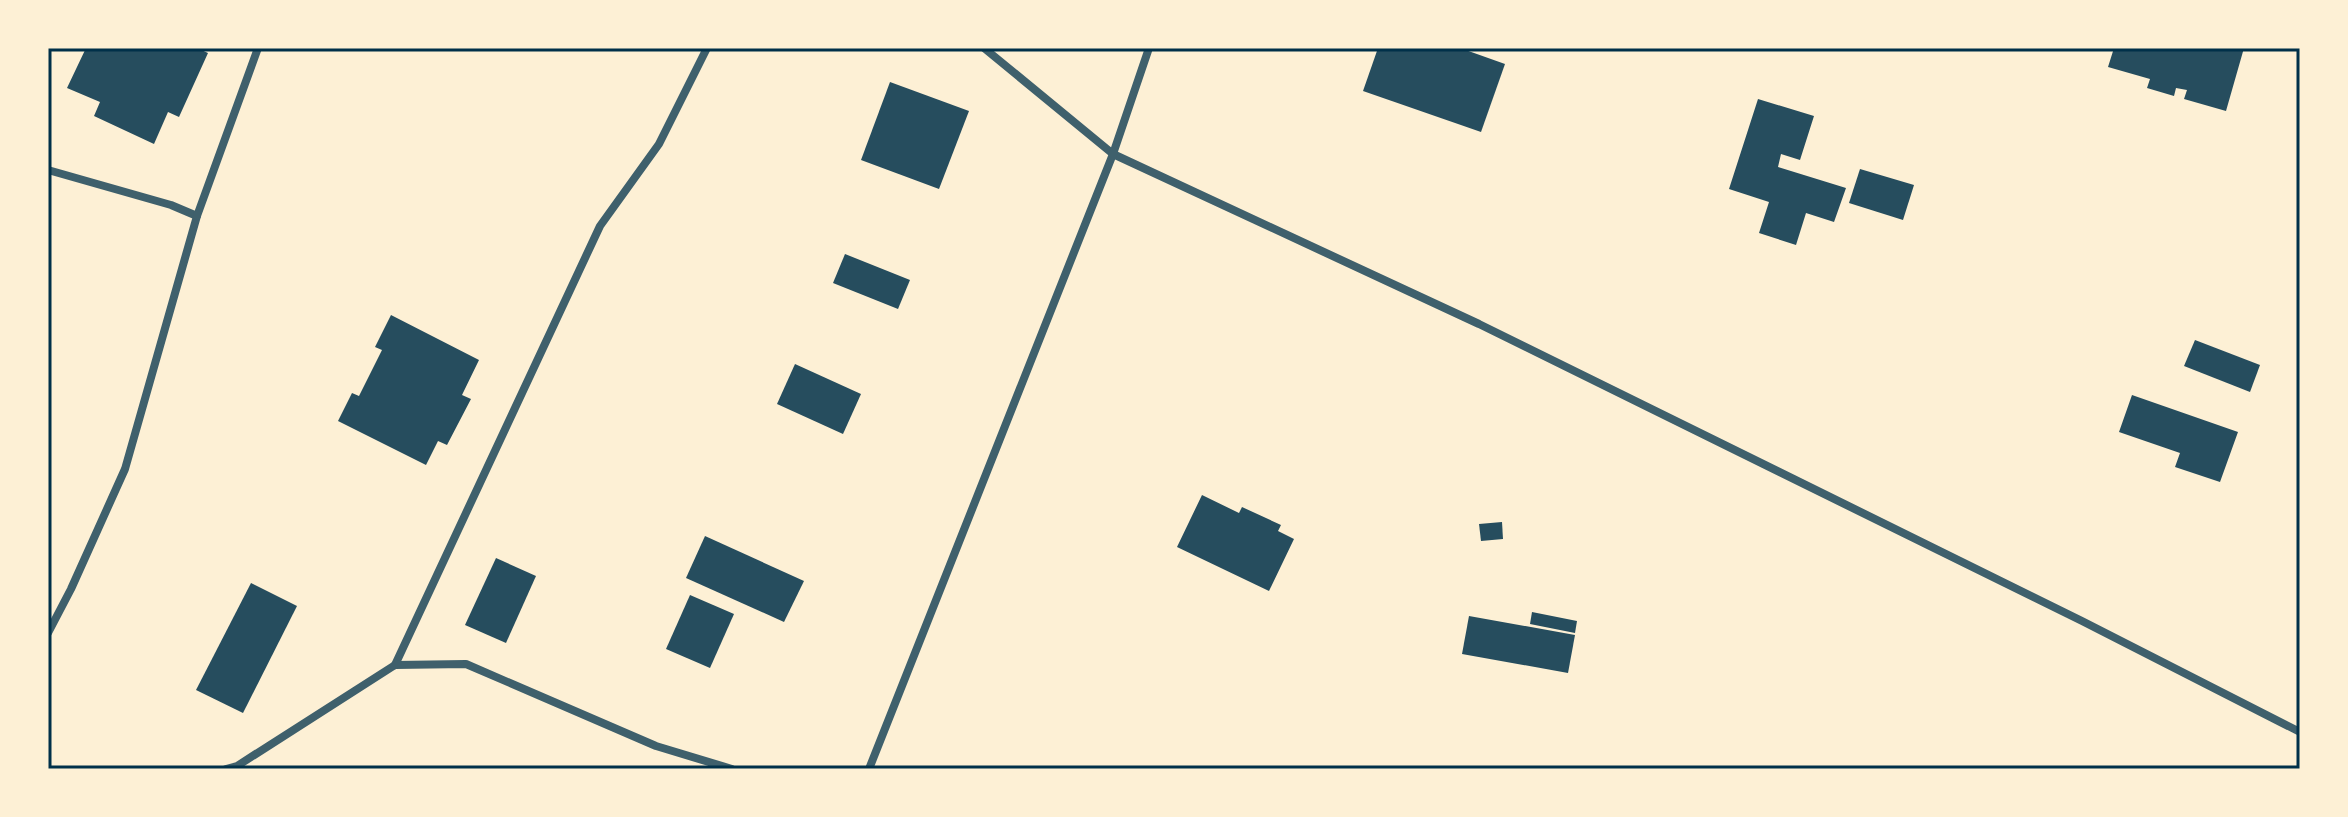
<svg xmlns="http://www.w3.org/2000/svg" width="2348" height="817" font-family="Helvetica,sans-serif">
<rect width="100%" height="100%" fill="#fdf0d5"/>
<g fill="#264d5e">
<polygon points="86,48 197,48 208,53 179,117 168,112 154,144 94,116 100,102 67,88"/>
<polygon points="1378,48 1460,48 1505,64 1481,132 1363,91"/>
<polygon points="2114,48 2244,48 2226,111 2184,99 2187,90 2176,88 2174,96 2147,88 2150,79 2108,67"/>
<polygon points="890,82 969,111 939,189 861,160"/>
<polygon points="1758,99 1814,116 1800,160 1781,154 1778,167 1846,188 1834,222 1806,213 1796,245 1759,233 1769,202 1729,189"/>
<polygon points="1860,169 1914,185 1903,220 1849,203"/>
<polygon points="845,254 910,280 898,309 833,283"/>
<polygon points="391,315 479,360 462,395 471,399 447,445 438,441 426,465 338,421 352,393 359,396 382,350 375,347"/>
<polygon points="2195,340 2260,365 2250,392 2184,366"/>
<polygon points="795,364 861,394 843,434 777,404"/>
<polygon points="2132,395 2238,432 2220,482 2175,467 2180,453 2119,432"/>
<polygon points="1202,495 1239,513 1242,507 1281,525 1278,531 1294,539 1269,591 1177,547"/>
<polygon points="1502,522 1503,539 1481,541 1479,524"/>
<polygon points="705,536 804,581 784,622 686,578"/>
<polygon points="496,558 536,576 506,643 465,625"/>
<polygon points="251,583 297,606 243,713 196,690"/>
<polygon points="690,595 734,614 710,668 666,649"/>
<polygon points="1532,612 1577,621 1575,633 1530,624"/>
<polygon points="1469,616 1575,635 1568,673 1462,654"/>
</g>
<g fill="none" stroke-linecap="round" stroke-linejoin="round">
<g stroke="#3f606c" stroke-width="8">
<polyline points="984,48 1113,154 1479,324 2082,621 2300,732"/>
<polyline points="48,170 171,205 197,216 125,469 71,589 48,633"/>
<polyline points="197,216 258,48"/>
<polyline points="395,665 600,226 659,144 707,48"/>
<polyline points="226,769 237,766 395,665 466,664 656,746 732,769"/>
<polyline points="869,769 1113,154 1149,48"/>
</g>
</g>
<rect width="2348" height="817" fill="none" stroke="#fdf0d5" stroke-width="100"/>
<rect x="50" y="50" width="2248" height="717" fill="none" stroke="#003049" stroke-width="3"/>
</svg>
